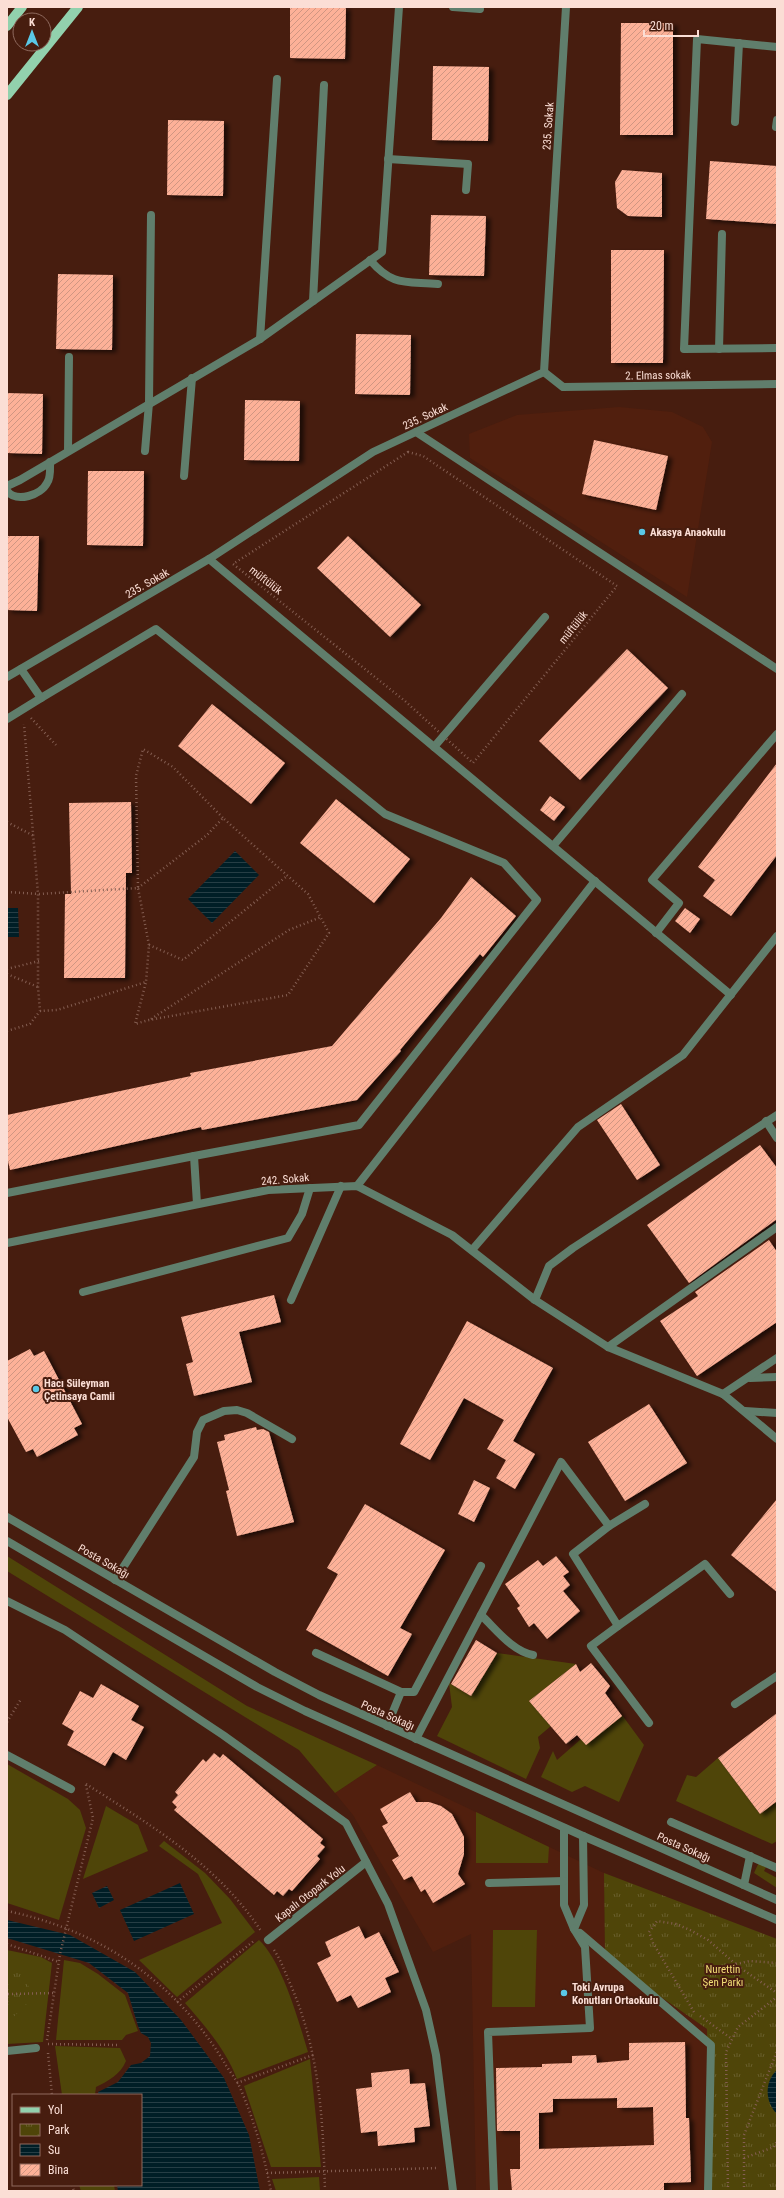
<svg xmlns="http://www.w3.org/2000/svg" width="784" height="2198" font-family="'Roboto Condensed',sans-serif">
<defs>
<pattern id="park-tufts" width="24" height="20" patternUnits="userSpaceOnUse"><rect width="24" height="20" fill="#4f4509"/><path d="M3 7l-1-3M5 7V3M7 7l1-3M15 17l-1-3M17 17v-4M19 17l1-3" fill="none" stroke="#695f2c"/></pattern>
<pattern id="water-rules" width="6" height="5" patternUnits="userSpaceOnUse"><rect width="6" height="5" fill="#001e26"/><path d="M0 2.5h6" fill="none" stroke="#263e45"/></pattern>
<pattern id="building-hatch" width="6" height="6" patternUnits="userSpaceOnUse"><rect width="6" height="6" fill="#fdb198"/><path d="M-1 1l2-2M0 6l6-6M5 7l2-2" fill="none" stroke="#d09682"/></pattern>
<filter id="shadow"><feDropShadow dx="4.5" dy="2.5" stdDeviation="2" flood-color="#0009"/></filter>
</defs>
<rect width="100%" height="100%" fill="#471d0f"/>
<g fill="#511f0e">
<polygon points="619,407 672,412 703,427 712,442 687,597 470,458 469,434 517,415"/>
<polygon points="377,1765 604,1873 605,1958 707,2029 710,2191 476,2191 471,1934 433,1952 353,1815 335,1793"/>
</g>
<g fill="#4f4509">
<polygon points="7,1556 247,1706 377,1765 335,1793 299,1750 7,1571"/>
<polygon points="497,1653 576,1664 529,1701 551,1726 538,1737 540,1748 526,1779 437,1736 452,1707 449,1683 471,1696"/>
<polygon points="622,1715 644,1745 619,1802 585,1786 572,1792 541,1777 553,1751 557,1760 581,1739 586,1744"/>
<polygon points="718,1758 760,1814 777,1801 777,1841 772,1844 676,1801 687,1775 696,1777"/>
<polygon points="7,1764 68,1799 80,1810 86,1828 59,1920 7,1903"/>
<polygon points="106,1806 138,1825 148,1851 83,1879"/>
<polygon points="476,1812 549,1847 548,1863 476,1863"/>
<polygon points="164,1841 205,1873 230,1899 255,1932 177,1997 139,1960 222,1923 198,1874 159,1846"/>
<polygon points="760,1860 768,1863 764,1871 777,1878 777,1888 754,1873"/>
<polygon points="493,1930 537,1930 535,2007 492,2007"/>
<path d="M259,1940C282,1961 299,2022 308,2052L237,2079C226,2050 205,2026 185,2003Z"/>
<polygon points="7,1950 41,1957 52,1963 43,2042 7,2044"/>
<polygon points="64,1960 80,1963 98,1974 125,1995 138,2031 126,2035 122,2040 56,2040"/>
<path d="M55,2046L120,2048L126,2061C120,2075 108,2081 96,2087L95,2095H62Z"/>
<polygon points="310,2059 321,2167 271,2167 244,2086"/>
<polygon points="319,2177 320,2191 276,2191 272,2179"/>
<polygon points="79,2185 114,2185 115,2191 81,2191"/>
</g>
<g fill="url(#park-tufts)">
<polygon points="604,1873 777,1939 777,2191 710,2191 707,2029 605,1958"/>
<path d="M7,1964C21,1971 26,1979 32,1994L26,2005L7,2023Z"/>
</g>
<g fill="url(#water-rules)">
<polygon points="235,851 259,875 212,923 188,899"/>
<polygon points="7,908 18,908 19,937 7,937"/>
<polygon points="180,1883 194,1914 134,1941 120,1910"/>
<polygon points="107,1886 114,1900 99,1908 92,1893"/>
<polygon points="7,1920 70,1935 135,1972 181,2020 224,2078 249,2135 260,2191 118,2191 117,2185 141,2185 141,2095 99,2095 98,2092 118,2082 131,2065 141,2063 150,2056 151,2043 148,2037 141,2033 138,2026 128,1993 89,1963 7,1938"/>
<path d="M777,2070V2114C765,2102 764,2082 777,2070Z"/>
</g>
<g fill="url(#building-hatch)" fill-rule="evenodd" filter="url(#shadow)">
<polygon points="290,7 346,7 345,59 290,58"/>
<polygon points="621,23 673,23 673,135 620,135"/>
<polygon points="433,66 489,67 488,141 432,140"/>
<polygon points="168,120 224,121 223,196 167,195"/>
<polygon points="710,161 777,166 777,224 706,219"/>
<polygon points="622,170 662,173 662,217 628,216 617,208 615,182"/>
<polygon points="431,215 486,216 484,276 429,275"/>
<polygon points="611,250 664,250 663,363 611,363"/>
<polygon points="58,274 113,275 112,350 56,349"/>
<polygon points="356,334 411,335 410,395 355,394"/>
<polygon points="7,393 43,394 42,454 7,453"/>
<polygon points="245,400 300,401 299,461 244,460"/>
<polygon points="594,440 668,456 656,510 582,494"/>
<polygon points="88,471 144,471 143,546 87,545"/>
<polygon points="7,536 39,536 37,611 7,610"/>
<polygon points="348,536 421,605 390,637 317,568"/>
<polygon points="627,649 668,688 580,780 539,741"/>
<polygon points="212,704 285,763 251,804 178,746"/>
<polygon points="777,763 777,855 731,916 703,896 715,880 698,867"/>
<polygon points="550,796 565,807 554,821 540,810"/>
<polygon points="336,799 410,859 374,903 300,843"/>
<polygon points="131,802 132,873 126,873 125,978 64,978 65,894 71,894 69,803"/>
<polygon points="471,877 516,916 483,957 480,954 400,1050 401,1051 357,1100 202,1130 201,1127 10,1170 7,1157 7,1115 191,1076 190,1073 332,1046 441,918"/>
<polygon points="685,908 700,919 690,933 675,921"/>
<polygon points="621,1104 660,1165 637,1180 597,1120"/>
<polygon points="760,1145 777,1168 777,1219 689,1283 647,1225"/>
<polygon points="769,1240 777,1252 777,1322 697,1376 660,1321 698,1296 695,1292"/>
<polygon points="274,1295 281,1322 239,1332 252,1382 194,1396 186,1364 193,1362 181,1317"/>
<polygon points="467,1321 553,1368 513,1441 535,1454 515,1489 496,1478 506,1460 487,1449 504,1420 464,1398 430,1460 400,1444"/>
<polygon points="30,1349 34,1356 44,1351 82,1424 74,1428 78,1435 37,1457 33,1449 26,1452 7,1417 7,1361"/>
<polygon points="649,1404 687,1463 625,1501 588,1442"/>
<polygon points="256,1427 257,1430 263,1429 269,1432 294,1522 237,1536 226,1491 229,1490 217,1442 225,1440 224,1435"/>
<polygon points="474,1480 490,1488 474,1522 458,1514"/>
<polygon points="777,1499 777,1592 731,1555"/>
<polygon points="365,1504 445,1550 400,1628 412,1634 388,1676 306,1630 338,1574 327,1568"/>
<polygon points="556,1556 569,1572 563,1576 570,1585 563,1591 580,1611 547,1639 534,1623 529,1627 517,1608 520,1606 505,1584 538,1560 543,1566"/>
<polygon points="476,1640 497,1653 471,1696 451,1684"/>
<polygon points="591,1663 610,1686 605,1693 622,1716 586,1745 577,1735 566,1744 529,1701 576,1664 580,1672"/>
<polygon points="101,1684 139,1706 131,1720 144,1727 126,1760 113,1752 105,1766 67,1745 74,1731 62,1724 80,1691 93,1698"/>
<polygon points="777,1713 777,1801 760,1814 718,1758"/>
<polygon points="214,1753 220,1758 223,1754 323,1839 320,1843 325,1847 317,1856 320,1859 292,1891 289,1889 283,1896 277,1891 274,1895 174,1810 177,1807 172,1802 178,1795 175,1792 203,1759 206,1762"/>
<polygon points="410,1792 416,1802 429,1802 441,1806 452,1814 464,1837 464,1854 458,1874 465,1884 433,1903 425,1889 421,1892 412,1876 404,1880 392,1860 399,1856 382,1826 388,1823 380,1809"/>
<polygon points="359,1926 365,1939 379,1932 399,1972 385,1978 391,1992 358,2008 351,1995 337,2002 317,1963 331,1956 325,1942"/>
<path d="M685,2042L686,2118H689L691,2182L664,2183V2191H512L510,2169H520V2131H497L496,2068L542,2067V2064L572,2063V2056L596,2055L597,2063L629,2060V2043ZM617,2098V2108L653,2107L654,2145L539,2149V2113L553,2112V2099Z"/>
<polygon points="409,2069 410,2084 425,2083 430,2126 414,2128 415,2142 378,2146 377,2131 361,2133 356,2089 372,2087 371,2073"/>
</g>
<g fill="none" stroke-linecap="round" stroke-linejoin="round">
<g stroke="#845e52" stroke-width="2.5" stroke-dasharray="1 3" stroke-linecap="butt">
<polygon points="408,452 423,456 617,586 473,763 405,701 233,564"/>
<polyline points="31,718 56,745"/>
<polyline points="7,822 34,836"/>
<polyline points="138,887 136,776 143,749 173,767 223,818"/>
<polyline points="138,888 207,835 223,818 308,894 329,933 288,995 149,1020 135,1024 146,982"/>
<polyline points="7,892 38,894 138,888 149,945 146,982 57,1010 40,1011"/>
<polyline points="149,945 183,960 287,876"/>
<polyline points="7,969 39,961"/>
<polyline points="7,974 38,987"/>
<polyline points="151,1019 289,930 321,917"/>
<polyline points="7,1031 30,1024 40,1011 38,987 38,894 24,724"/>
<polyline points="7,1722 21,1699"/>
<path d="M86,1784C152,1826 217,1864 261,1931"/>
<path d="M7,1911C99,1930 175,1981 224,2062C229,2071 237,2080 241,2090C255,2123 264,2156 271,2191"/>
<polyline points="7,1944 59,1962"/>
<path d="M274,1950C282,1962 286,1975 292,1988C320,2054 323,2121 325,2191"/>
<polyline points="736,1964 750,1961 777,1963"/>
<polyline points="7,1989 7,2005"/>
<polyline points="8,1994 54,1993"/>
<polyline points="177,2002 255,1940"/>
<polyline points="694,2012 653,1943 649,1932 657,1921 676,1924 690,1930 708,1940 739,1967 777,1993"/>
<polyline points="700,2016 732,2039"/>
<polyline points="47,2040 60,1954 93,1818 86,1785"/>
<polyline points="48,2044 119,2045"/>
<polyline points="48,2053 52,2095"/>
<polyline points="237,2083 313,2055"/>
<polyline points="744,2158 774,2147 777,2141"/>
<polyline points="267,2173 437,2168"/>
<polyline points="72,2185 74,2191"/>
<polyline points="728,2191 726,2052 738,2027 777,1997"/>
<polyline points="744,2191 744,2135 777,2051"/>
</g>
<g stroke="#607e6c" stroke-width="8">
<polyline points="453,7 480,9"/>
<polyline points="777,47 697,39 684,349 777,348"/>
<polyline points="735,122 739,43"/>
<polyline points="776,127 777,120"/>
<polyline points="388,159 468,164 466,190"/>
<path d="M370,260C393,287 406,281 438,284"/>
<polyline points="313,301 324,85"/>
<polyline points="260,339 277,79"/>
<polyline points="719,349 722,234"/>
<polyline points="68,451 69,357"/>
<polyline points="145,451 149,403 151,215"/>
<polyline points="184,476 192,378"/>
<polyline points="7,486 20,480 260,339 382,252 399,7"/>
<path d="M7,491C17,503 41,495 47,483C51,478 50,468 50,462"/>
<polyline points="21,669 41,698 156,629 385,814 504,863 537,900 359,1125 194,1156 197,1204"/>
<polyline points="7,719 41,698"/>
<polyline points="434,747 545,617"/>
<polyline points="553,846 682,694"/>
<polyline points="656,933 679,903 652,880 777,734"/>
<polyline points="7,1193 194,1156"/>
<polyline points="83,1292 288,1238 302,1214 310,1188"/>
<polyline points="750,1378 777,1377"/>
<polyline points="745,1411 777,1413"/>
<polyline points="609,1526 645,1504"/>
<polyline points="115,1580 194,1457 197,1432 203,1420 224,1411 237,1410 247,1413 292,1439"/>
<polyline points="7,1601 65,1630 223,1735 346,1823 388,1904 426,2010 436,2055 453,2191"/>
<path d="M481,1615C496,1629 512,1651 533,1655"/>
<polyline points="618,1626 591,1646 649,1723"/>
<polyline points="316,1653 401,1692 387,1726"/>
<polyline points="401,1692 414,1692 481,1566"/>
<polyline points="735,1704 777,1676"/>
<polyline points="416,1739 561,1462 609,1526 573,1554 618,1626 705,1564 730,1594"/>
<polyline points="7,1755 71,1789"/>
<polyline points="671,1822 777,1868"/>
<polyline points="564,1828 564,1905 574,1929 584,1905 583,1836"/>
<polyline points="489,1883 564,1881"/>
<polyline points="744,1885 750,1856"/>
<polyline points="580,1933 711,2045 708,2191"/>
<polyline points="268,1940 366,1862"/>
<polyline points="7,2051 36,2048"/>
<polyline points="494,2191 488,2032 590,2028 585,1947 574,1929"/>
</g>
<g stroke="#607e6c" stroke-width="8">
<polyline points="544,372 563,387 777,384"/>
<polyline points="416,432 777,669"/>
<polyline points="209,559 731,995"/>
<polyline points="7,677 209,559 373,452 544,372 566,7"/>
<polyline points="766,1121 777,1138"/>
<polyline points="357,1186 595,881"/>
<polyline points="7,1243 268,1190 357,1186 452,1235 535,1300 608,1347 723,1394 777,1439"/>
<polyline points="472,1250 578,1127 683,1055 777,936"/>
<polyline points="291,1300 341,1186"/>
<polyline points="535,1300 549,1266 573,1248 777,1115"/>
<polyline points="608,1347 777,1227"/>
<polyline points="723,1394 777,1358"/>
</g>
<g stroke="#607e6c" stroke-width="8">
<polyline points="7,1517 275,1672 319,1695 777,1900"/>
<polyline points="7,1541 257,1687 305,1711 583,1836 777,1920"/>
</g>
<g stroke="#92d1ad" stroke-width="10">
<polyline points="7,26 22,7"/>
<polyline points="7,95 78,7"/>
</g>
</g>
<g fill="#5ac8e6" stroke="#471d0f" stroke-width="1.5">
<circle cx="642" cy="532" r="4"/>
<circle cx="36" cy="1389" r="4"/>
<circle cx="564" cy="1993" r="4"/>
</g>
<g text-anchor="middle" stroke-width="4" stroke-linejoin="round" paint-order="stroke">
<g font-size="11" fill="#fbded5" stroke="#471d0f">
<text transform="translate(548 126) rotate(-86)" y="4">235. Sokak</text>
<text transform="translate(658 375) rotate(-1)" y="4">2. Elmas sokak</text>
<text transform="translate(425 416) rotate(-25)" y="4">235. Sokak</text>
<text transform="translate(266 580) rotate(38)" y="4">müftülük</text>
<text transform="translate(147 583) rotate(-30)" y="4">235. Sokak</text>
<text transform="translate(573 627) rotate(-51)" y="4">müftülük</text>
<text transform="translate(285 1179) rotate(-5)" y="4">242. Sokak</text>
<text transform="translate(104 1561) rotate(30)" y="4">Posta Sokağı</text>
<text transform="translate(388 1715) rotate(24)" y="4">Posta Sokağı</text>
<text transform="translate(684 1847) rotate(24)" y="4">Posta Sokağı</text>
<text transform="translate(310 1893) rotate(-38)" y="4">Kapalı Otopark Yolu</text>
</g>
<g font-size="11" font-weight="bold" fill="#fbded5" stroke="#471d0f" text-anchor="start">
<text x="650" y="536">Akasya Anaokulu</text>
<text x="44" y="1387">Hacı Süleyman<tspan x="44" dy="13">Çetinsaya Camii</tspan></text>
<text x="572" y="1991">Toki Avrupa<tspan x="572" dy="13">Konutları Ortaokulu</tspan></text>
</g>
<g font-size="11" fill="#f3df77" stroke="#471d0f">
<text x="723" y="1973">Nurettin<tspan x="723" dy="13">Şen Parkı</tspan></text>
</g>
</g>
<rect width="784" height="2198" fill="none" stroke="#fbded5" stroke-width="16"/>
<rect x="12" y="2094" width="130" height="92" fill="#471d0f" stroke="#8f6a5e"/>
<rect x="20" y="2107" width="20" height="6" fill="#92d1ad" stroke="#8f6a5e"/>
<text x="48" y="2114" font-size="12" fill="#fbded5">Yol</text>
<rect x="20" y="2124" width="20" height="12" fill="url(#park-tufts)" stroke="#8f6a5e"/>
<text x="48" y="2134" font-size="12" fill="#fbded5">Park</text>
<rect x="20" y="2144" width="20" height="12" fill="url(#water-rules)" stroke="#8f6a5e"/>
<text x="48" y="2154" font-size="12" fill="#fbded5">Su</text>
<rect x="20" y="2164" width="20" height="12" fill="url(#building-hatch)" stroke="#8f6a5e"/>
<text x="48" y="2174" font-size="12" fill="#fbded5">Bina</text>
<g transform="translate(32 32)"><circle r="19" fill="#471d0f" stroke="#8f6a5e"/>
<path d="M0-3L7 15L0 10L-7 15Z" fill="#5ac8e6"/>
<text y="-6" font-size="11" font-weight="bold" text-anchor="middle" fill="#fbded5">K</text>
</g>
<path d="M644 30v6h54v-6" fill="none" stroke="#fbded5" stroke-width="2"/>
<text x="650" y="30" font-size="12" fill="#fbded5" stroke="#471d0f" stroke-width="3" paint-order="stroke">20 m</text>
</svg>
